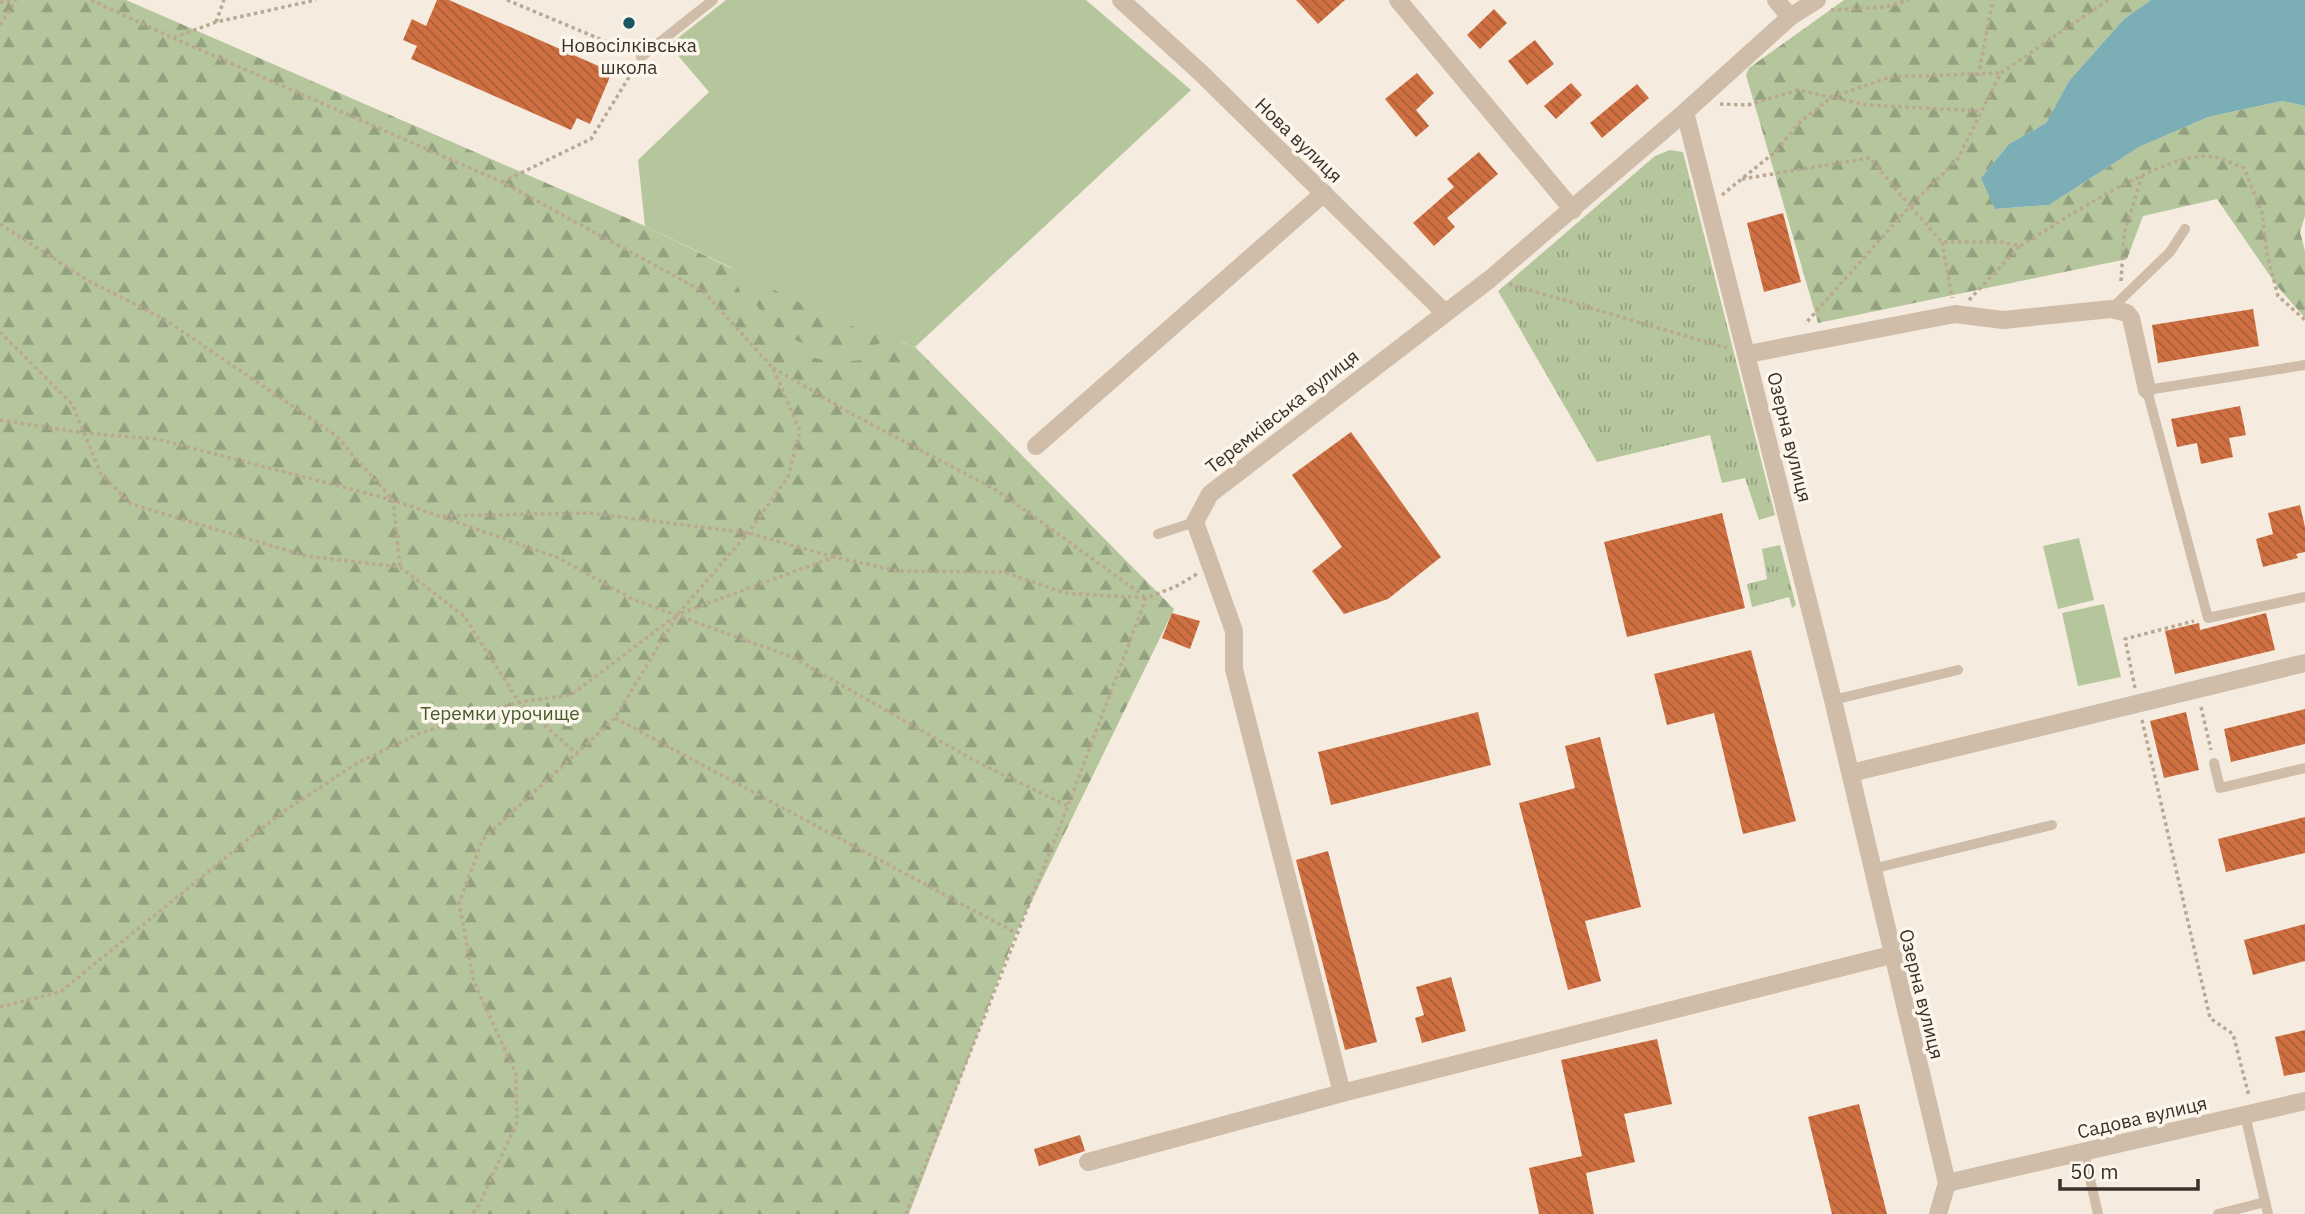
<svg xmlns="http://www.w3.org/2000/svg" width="2305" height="1214" font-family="'IBM Plex Sans',sans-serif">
<defs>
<pattern id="grass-tufts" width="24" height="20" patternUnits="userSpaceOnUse" patternTransform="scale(1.75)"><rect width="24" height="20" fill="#b5c69d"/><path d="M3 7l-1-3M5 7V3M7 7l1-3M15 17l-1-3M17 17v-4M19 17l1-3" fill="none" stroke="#94a180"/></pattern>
<pattern id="forest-firs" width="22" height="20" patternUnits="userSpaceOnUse" patternTransform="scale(1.75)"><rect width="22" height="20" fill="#b5c69d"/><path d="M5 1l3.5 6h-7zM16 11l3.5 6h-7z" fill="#94a180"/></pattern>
<pattern id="building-back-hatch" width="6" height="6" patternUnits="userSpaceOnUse" patternTransform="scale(1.75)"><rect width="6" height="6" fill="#d07042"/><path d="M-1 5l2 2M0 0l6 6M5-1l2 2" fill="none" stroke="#aa5d37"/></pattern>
</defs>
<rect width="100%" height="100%" fill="#f5ecdf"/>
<g fill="url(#grass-tufts)">
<polygon points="1670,150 1683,152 1775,515 1759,520 1745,478 1722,483 1710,435 1597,462 1498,291 1655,156"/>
<polygon points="1780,545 1796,605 1792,608 1789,597 1752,607 1747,584 1767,579 1762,549"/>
</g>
<g fill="url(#forest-firs)">
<polygon points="0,0 126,0 645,226 841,322 915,347 1174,609 1016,933 909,1214 0,1214"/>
<polygon points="1844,0 2151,0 2124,19 2069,81 2046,123 2009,144 1982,177 1995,209 2049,205 2139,147 2208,117 2282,101 2305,106 2305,216 2300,232 2305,251 2305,318 2277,286 2217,199 2143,216 2127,259 1818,323 1746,75 1749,68"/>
</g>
<g fill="#b5c69d" fill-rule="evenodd">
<path d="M726,0H1086L1191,90L915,347L901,342C832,391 750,343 732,268L645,226L638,160L709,92L669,45ZM743,275L841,322L889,339C830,369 761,339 743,275Z"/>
<polygon points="2079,538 2094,600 2058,609 2043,546"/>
<polygon points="2104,604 2121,677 2078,686 2062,613"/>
</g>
<polygon fill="#7baeb5" points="2151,0 2305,0 2305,106 2282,101 2208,117 2139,147 2049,205 1995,209 1981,178 2009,144 2046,123 2069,81 2124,19"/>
<g fill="url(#building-back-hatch)">
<polygon points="437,0 449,0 612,72 590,124 577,118 571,130 411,59 417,46 403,40 412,19 426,26"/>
<polygon points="1296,0 1345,0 1318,24"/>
<polygon points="1494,9 1507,23 1480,49 1467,35"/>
<polygon points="1535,40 1554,64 1527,85 1508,61"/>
<polygon points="1417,73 1434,93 1416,110 1429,126 1416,137 1385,99"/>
<polygon points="1571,83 1582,95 1556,119 1544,106"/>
<polygon points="1637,84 1649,98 1602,138 1590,123"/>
<polygon points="1479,152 1498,174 1447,218 1455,227 1434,246 1413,223 1454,187 1447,179"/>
<polygon points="1783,213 1801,282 1764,292 1747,223"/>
<polygon points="2253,309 2259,346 2158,363 2152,325"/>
<polygon points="2240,406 2246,435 2229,438 2233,457 2201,464 2197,443 2177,447 2171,419"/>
<polygon points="1351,432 1441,557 1388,599 1344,614 1312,571 1342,547 1292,475"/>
<polygon points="2300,505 2305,527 2305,552 2296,554 2298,558 2263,567 2256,539 2273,534 2268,513"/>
<polygon points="1722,513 1745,608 1627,637 1604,542"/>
<polygon points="1172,613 1200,621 1190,649 1162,638"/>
<polygon points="2266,613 2275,650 2175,674 2165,631 2199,623 2200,630"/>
<polygon points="1751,650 1796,821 1743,834 1714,713 1667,725 1654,674"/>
<polygon points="2305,709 2305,744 2231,762 2224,729"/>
<polygon points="1478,712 1491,765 1331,805 1318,752"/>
<polygon points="2186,712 2199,770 2164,778 2150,721"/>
<polygon points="1600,737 1641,907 1585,921 1601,981 1568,990 1519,803 1575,788 1565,746"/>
<polygon points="2305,817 2305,853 2226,872 2218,839"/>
<polygon points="1328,851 1377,1042 1345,1050 1296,860"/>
<polygon points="2305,924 2305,961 2253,975 2244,940"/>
<polygon points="1451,977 1466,1031 1422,1043 1415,1018 1424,1015 1416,987"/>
<polygon points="2305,1030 2305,1072 2284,1076 2275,1037"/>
<polygon points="1657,1039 1672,1104 1624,1114 1635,1162 1586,1173 1594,1214 1539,1214 1529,1168 1582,1156 1561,1060"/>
<polygon points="1859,1104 1887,1214 1832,1214 1808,1117"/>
<polygon points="1080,1135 1085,1151 1039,1166 1034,1149"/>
</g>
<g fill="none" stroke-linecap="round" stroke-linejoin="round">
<g stroke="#bba893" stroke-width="3.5" stroke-dasharray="3.5 3.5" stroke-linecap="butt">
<polyline points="91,0 173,38 216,22 316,0"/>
<polyline points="507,0 631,52"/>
<path d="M2108,0L2001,73L1957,160L1910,206L1942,242H2001L2020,246C2061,222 2168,148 2214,157C2224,159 2234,164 2244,168L2262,213L2267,254L2278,296L2305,320"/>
<polyline points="0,2 14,0"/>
<polyline points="1831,10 1885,7 1909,0"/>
<polyline points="216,22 224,0"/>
<polyline points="0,25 16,0"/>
<polyline points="173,38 502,182 704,292 773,368 800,431 788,477 748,533 678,614 615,718 483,839 459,903 474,982 516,1074 517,1122 479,1205 472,1214"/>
<polyline points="1978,76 1993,0"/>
<polyline points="1720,104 1748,105 1798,90 1867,105 1980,111"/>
<polyline points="1742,179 1870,158 1910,206 1805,324"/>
<polyline points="502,182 591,139 634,69"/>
<polyline points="1722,195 1775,152 1800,122 1832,97 1890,77 2001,73"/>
<polyline points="0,224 89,281 164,319 335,435 393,500 400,567"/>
<polyline points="1942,242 1952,298"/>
<polyline points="2121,281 2124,234 2142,176"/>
<polyline points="1509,284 1727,348"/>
<polyline points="1969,300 2020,246"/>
<polyline points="0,332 72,404 101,474 131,504 306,556 400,567 464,616 519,702 578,755"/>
<polyline points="773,368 854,415 998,491 1144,596"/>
<polyline points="0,420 84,433 157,439 393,500 559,558 632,599 792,657 979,763 1068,806"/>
<polyline points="443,516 590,513 748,533 834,557"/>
<polyline points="681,613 834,557 898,571 1004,572 1065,593 1146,598"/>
<polyline points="2135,688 2125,639 2194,621"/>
<polyline points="2201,707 2211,750"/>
<polyline points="615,718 1016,933"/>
<polyline points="2142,720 2210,1018 2233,1034 2249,1096"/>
<polyline points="0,1007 60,992 277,816 357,763 420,733 519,702 571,695 674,617"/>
<polyline points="906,1214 1068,806 1146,598 1175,587 1197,574"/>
</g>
<g stroke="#cfbda9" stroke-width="10">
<polyline points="641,57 713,0"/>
<polyline points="2111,309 2170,252 2185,229"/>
<polyline points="2305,365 2147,390 2208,618 2305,597"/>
<polyline points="1158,534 1195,522"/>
<polyline points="1833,700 1958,670"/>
<polyline points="2214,763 2220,788 2305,768"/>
<polyline points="1872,869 2052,825"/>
<polyline points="2245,1115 2268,1214"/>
<polyline points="2084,1152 2098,1214"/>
<polyline points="2218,1214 2265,1202"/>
</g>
<g stroke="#cfbda9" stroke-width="18">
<polyline points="1121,0 1201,73 1444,312"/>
<polyline points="1398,0 1573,210"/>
<polyline points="1776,0 1790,17"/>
<polyline points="1685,112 1833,700 1947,1183 1938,1214"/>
<polyline points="1748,354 1955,314 2003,320 2111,309 2127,313 2131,318 2147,390"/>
<polyline points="1036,446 1324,193"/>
<polyline points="1851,773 2305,663"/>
<polyline points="1342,1093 1234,669 1234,631 1195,522 1210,494 1490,279 1685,112 1790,17 1817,0"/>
<polyline points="1088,1162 1342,1093 1891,955"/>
<polyline points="1947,1183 2305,1101"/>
</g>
</g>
<circle fill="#1b5761" stroke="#fcf6ec" stroke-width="2.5" cx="629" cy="23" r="7"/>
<g text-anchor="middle" stroke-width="7" stroke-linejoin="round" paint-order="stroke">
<g font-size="19" fill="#3b312a" stroke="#fcf6ec">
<text x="629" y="52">Новосілківська<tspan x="629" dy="22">школа</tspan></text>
</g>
<g font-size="19" fill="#3b312a" stroke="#fcf6ec">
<text transform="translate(1299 140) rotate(44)" y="7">Нова вулиця</text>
<text transform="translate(1282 411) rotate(-38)" y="7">Теремківська вулиця</text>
<text transform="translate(1790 437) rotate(76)" y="7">Озерна вулиця</text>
<text transform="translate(1922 994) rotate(76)" y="7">Озерна вулиця</text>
<text transform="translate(2142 1117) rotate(-13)" y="7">Садова вулиця</text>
</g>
<g font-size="19" fill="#465c2b" stroke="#fcf6ec">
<text x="500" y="720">Теремки урочище</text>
</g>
</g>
<path d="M2060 1179v10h138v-10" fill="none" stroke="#3b312a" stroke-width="3.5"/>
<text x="2070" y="1179" font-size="21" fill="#3b312a" stroke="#fcf6ec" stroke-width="5" paint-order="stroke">50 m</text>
</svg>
